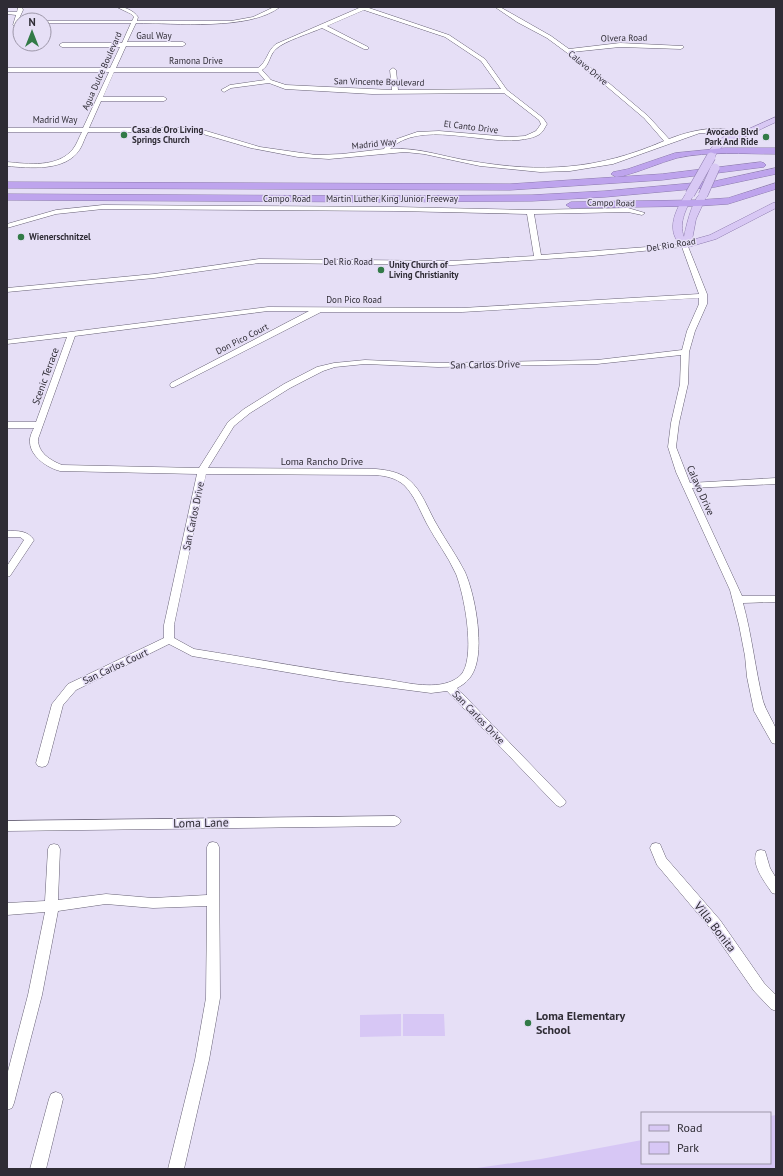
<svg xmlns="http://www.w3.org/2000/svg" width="783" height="1176" font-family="'PT Sans',sans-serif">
<rect width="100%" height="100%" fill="#e6dff6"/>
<g fill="#d7c7f5">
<polygon points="401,1014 401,1036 360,1037 360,1015"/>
<polygon points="403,1014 444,1014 445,1036 403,1036"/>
<polygon points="776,1115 776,1169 470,1169 541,1159 642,1140 642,1163 770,1163 770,1116"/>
</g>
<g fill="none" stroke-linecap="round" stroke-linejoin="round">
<defs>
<g id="minor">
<polygon points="18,7 22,7 23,10 18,21 19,25 16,27 13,25 16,15 7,14 7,12 17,12"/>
<path d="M117,7C125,7 133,10 138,17L137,21H231L253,17L274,7H280C249,31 175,23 136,23L127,42H183L186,44L183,46H126L116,68H258C267,62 267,51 276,44L359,8L358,7H366L449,35L485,59L507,90L543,118L547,124C545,127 543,132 540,134C534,138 526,139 519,140C481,144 419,120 390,149C419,147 443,157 471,161C542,173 597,170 664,141L644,118L566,52L547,38L517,22L495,7H500L551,36L569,49L620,43L683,46L684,47L681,49L620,47L572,52L648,116L669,139C689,131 723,122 742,136L739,138L720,133H700L613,164L570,171L540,172L480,166L424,154L405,152L329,159L298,157L251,148L196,132H88C85,137 83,144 80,149C66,172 29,168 7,166V162C28,164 58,168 73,149C77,144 79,137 82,132H7V128H83L109,72H7V68H110L120,47H62L59,45L62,43H122L131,23H44V21H132L134,17L131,14ZM364,10L445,37L481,61L501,89L398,90L396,70L393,68L390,70L392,90L286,85L271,80L262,70C270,65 269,55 276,49C284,41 311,33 322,28L364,49H368V47L327,26ZM114,72H258L265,80L230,85L221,90L224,92L231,88L269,83L285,89L372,94L504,93L539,120L541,124L536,131L525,136L510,137L439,131L417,132L394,140L385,147L384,149L342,154L316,155L260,147L196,128H89L101,101H164L167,99L164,97H103Z"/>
<path d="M103,205L397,207L530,210L628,208L645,213L642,215L628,212L534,214L541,255L687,244L707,294V304L695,331L689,352L688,384L679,423L676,447L690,483L776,478V484L692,488L742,596H776V602L743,603C752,636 755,668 763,701C766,711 772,719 776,729C777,733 776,740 776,744L772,743L754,711L747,677L745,656L739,625L730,590L676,472L668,447L671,423L680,384L681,355L597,364L438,367L365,364L335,367L323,371L290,388L250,413L234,426L208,468L376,469C387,470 399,472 408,479C422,490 428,510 437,525C446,541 457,556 465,572C475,595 483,641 476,665C473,676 467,683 457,688L564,799L566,802L564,805L560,807L556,805L447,691L431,693L339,681L192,656L169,644L76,690L63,705L48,763L46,766L42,767L38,766L36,763L52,704L68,684L164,638V625L197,474L60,471C48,468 31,457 30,443C29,438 32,432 34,428H7V422H36L67,337L7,344V340L268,307L462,308L699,294L682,247L593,256L453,265L259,263L154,278L7,292V288L154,274L259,259L453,261L534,256L527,214L397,211L103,209L56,214L7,228V224L56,210ZM699,298V304L687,331L682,350L597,360L438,363L365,360L334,363L317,367L284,384L244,409L228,422L199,468L62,465C50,460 38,453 38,439L75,336L268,311H309L171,383L170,385L171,387H174L321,312H462ZM206,474L376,475C386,476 396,478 404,485C415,496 420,511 427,524C436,541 448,556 456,574C464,594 475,652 463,672C461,676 456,679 452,681C432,690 404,682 383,679C320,671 257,659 194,649L174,638V625Z"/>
<path d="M7,531C18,531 27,530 34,540L10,576L7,577V566L24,540L20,537H7Z"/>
<polygon points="395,816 399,818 401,821 399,824 395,826 7,831 7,821"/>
<polygon points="213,842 217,843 219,847 220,998 209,1060 184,1169 168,1169 195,1060 206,998 207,906 153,908 106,904 58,911 42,995 14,1103 12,1108 7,1110 7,1075 28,995 45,912 7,915 7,903 45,901 48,849 50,845 54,844 58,845 60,849 58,900 106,894 153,898 207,895 207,847 209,843"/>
<polygon points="656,843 660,844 666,858 720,920 764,983 776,995 776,1011 771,1009 754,991 710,928 657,865 650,848 652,844"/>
<path d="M761,850L765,851L770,868L776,878V894L772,893C765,882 750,864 757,851Z"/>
<polygon points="56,1092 61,1094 63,1099 46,1169 30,1169 49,1099 51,1094"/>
</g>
<g id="major">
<polygon points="776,117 776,122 742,138 729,140 717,152 714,159 708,159 707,157 710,149 724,136 737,134"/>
<path d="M690,191L694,194C687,207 678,222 684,237C686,227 693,195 703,192L707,195L696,219L692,240L710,235L773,203L776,202V208L716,239L685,248C681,247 680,245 678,242C666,226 678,206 687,192Z"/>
</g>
<g id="highway">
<path d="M725,148H776V154C743,154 709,151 677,158C659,163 642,171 623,176L616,177L611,174L613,172L628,169L675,153Z"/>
<polygon points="761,162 764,163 766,165 764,167 662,180 510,190 7,188 7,182 510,184 662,174"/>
<polygon points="776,168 776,174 715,187 605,197 532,201 382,202 7,200 7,194 382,196 532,195 605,191 715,181"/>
<polygon points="776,183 776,189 728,204 698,206 571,208 566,205 571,202 698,200 728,198"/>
</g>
</defs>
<use href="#minor" stroke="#676175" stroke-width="1"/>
<use href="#major" stroke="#8c7aad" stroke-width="1"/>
<use href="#highway" stroke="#8c7aad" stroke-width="1"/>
<use href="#minor" fill="#fff" fill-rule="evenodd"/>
<use href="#major" fill="#d8c8f4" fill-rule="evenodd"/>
<use href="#highway" fill="#bea4ed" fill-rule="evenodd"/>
<defs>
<g id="major-bridge">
<polyline points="690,194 711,157"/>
<polyline points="703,195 715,168"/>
</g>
</defs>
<use href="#major-bridge" stroke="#8c7aad" stroke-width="10" stroke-linecap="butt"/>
<use href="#major-bridge" stroke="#d8c8f4" stroke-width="9"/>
</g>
<g fill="#327a47" stroke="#e6dff6" stroke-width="1.5">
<circle cx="124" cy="135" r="4"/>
<circle cx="766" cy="137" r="4"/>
<circle cx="21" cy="237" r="4"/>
<circle cx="381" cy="270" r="4"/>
<circle cx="528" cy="1023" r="4"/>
</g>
<g text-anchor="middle" stroke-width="3" stroke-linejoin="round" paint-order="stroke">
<g font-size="9" fill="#2f2c35" stroke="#e6dff6">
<text x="154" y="39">Gaul Way</text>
<text transform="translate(624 38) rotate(-1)" y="3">Olvera Road</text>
<text x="196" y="64">Ramona Drive</text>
<text transform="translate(588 68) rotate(40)" y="3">Calavo Drive</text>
<text transform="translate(102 71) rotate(-66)" y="3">Agua Dulce Boulevard</text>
<text transform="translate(379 82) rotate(1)" y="3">San Vincente Boulevard</text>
<text x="55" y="123">Madrid Way</text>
<text transform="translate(471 127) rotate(7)" y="3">El Canto Drive</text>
<text transform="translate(374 144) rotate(-6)" y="3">Madrid Way</text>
<text x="287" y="202">Campo Road</text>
<text x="392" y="202">Martin Luther King Junior Freeway</text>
<text transform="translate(611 203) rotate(1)" y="3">Campo Road</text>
<text transform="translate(671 245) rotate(-9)" y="3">Del Rio Road</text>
<text x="348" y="265">Del Rio Road</text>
<text x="354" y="303">Don Pico Road</text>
<text transform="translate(242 339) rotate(-27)" y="3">Don Pico Court</text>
</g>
<g font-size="9" font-weight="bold" fill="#2f2c35" stroke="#e6dff6" text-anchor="start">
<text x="132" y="133">Casa de Oro Living<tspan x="132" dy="10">Springs Church</tspan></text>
<text x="758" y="135" text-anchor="end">Avocado Blvd<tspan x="758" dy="10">Park And Ride</tspan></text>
<text x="29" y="240">Wienerschnitzel</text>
<text x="389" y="268">Unity Church of<tspan x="389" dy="10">Living Christianity</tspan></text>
</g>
<g font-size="10" fill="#2f2c35" stroke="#e6dff6">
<text transform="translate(485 364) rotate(-1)" y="4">San Carlos Drive</text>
<text transform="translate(45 376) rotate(-70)" y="4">Scenic Terrace</text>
<text x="322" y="465">Loma Rancho Drive</text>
<text transform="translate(701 490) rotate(66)" y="4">Calavo Drive</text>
<text transform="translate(193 516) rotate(-78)" y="4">San Carlos Drive</text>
<text transform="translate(115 666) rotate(-25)" y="4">San Carlos Court</text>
<text transform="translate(479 717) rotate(46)" y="4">San Carlos Drive</text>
</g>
<g font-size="12" fill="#2f2c35" stroke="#e6dff6">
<text transform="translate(201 823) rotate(-1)" y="4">Loma Lane</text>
<text transform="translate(715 927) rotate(52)" y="4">Villa Bonita</text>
</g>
<g font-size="12" font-weight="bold" fill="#2f2c35" stroke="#e6dff6" text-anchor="start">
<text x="536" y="1020">Loma Elementary<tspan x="536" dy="14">School</tspan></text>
</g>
</g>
<rect width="783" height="1176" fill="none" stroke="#2f2c35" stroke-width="16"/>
<rect x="641" y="1112" width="130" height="52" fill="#e6dff6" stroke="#9d97a9"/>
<rect x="649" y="1125" width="20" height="6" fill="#d8c8f4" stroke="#9d97a9"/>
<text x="677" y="1132" font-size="12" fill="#2f2c35">Road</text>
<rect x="649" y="1142" width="20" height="12" fill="#d7c7f5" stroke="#9d97a9"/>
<text x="677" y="1152" font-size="12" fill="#2f2c35">Park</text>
<g transform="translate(32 32)"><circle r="19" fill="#e6dff6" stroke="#9d97a9"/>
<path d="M0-3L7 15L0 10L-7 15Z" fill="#327a47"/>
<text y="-6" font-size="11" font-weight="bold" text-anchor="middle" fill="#2f2c35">N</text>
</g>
</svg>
